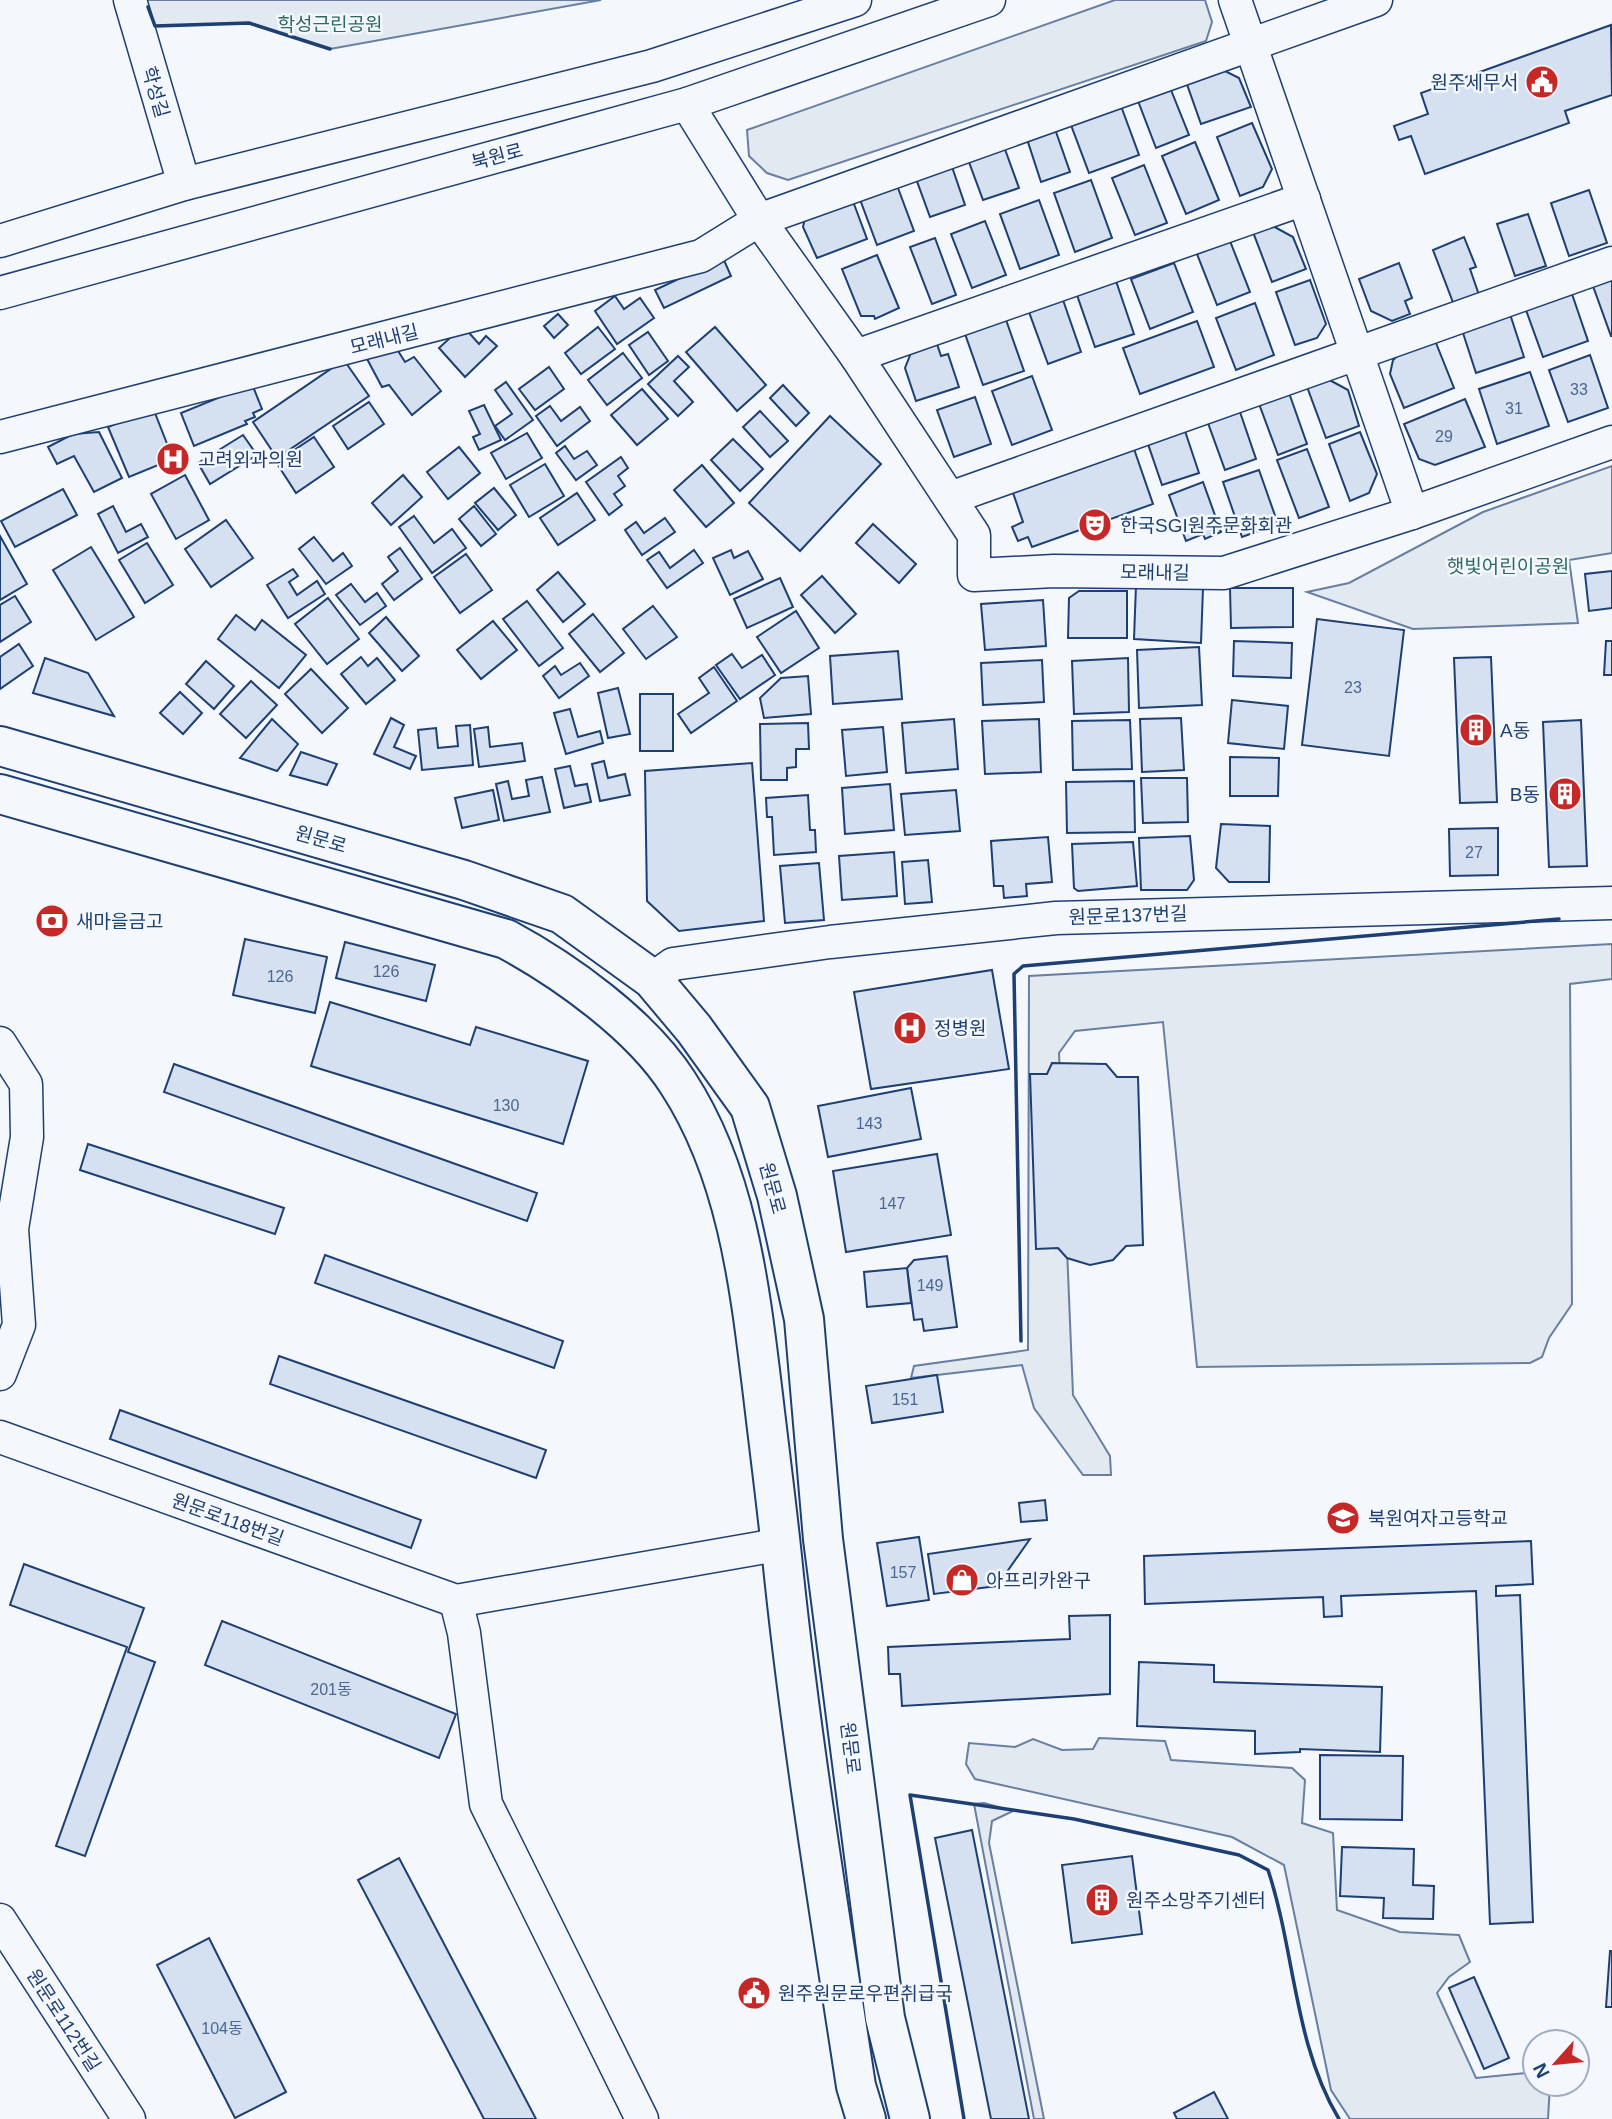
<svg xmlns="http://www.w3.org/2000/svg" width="1612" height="2119" font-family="Helvetica,'Noto Sans KR',sans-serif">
<rect width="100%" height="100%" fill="#f4f7fb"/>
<g fill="#e3e9f0" stroke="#687fa3" stroke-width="2">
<polygon points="146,0 601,0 330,49 249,23 155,26"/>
<polygon points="1115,0 1205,0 1212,22 1206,41 788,180 767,173 749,156 747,130"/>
<polygon points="1612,466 1612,553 1569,560 1578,623 1413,629 1307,592 1349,583 1483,512"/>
<polygon points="1612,944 1612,979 1570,984 1572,1304 1549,1338 1542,1357 1530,1363 1197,1367 1163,1022 1075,1031 1059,1053 1073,1395 1110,1456 1111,1475 1083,1475 1034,1408 1022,1365 911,1378 914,1366 1028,1350 1029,976"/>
<polygon points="1099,1738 1165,1741 1171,1760 1292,1768 1305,1780 1302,1823 1333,1833 1337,1910 1400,1932 1459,1935 1470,1962 1449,1977 1437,1993 1476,2078 1535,2072 1535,2084 1550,2084 1548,2119 1350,2119 1331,2090 1284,1865 1232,1837 975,1779 966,1764 969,1743 1015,1747 1033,1739 1062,1750 1093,1749"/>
<polygon points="984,1803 1013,1811 992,1821 989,1843 1044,2119 1034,2119 974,1804"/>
</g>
<g fill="#d5e0f0" stroke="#1d3f73" stroke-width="2">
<polygon points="1611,25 1612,95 1565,111 1569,123 1425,174 1411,136 1399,140 1394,126 1428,114 1421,93"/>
<polygon points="1209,63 1239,78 1251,107 1201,124 1183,73"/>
<polygon points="1167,80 1189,135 1156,148 1135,93"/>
<polygon points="1121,106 1139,155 1089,173 1071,125"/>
<polygon points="1252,123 1272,169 1263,187 1240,196 1217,137"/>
<polygon points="1055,129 1070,172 1041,182 1027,139"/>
<polygon points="1002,141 1019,188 983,200 966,154"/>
<polygon points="1195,142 1219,200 1186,214 1162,156"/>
<polygon points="950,161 965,205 930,217 914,173"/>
<polygon points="1144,165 1167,223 1135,235 1112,178"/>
<polygon points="895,180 914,231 877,245 858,194"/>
<polygon points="1091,180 1112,238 1075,252 1054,193"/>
<polygon points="1589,190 1607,243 1569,256 1551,203"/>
<polygon points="851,196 867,239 817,258 803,227 806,213"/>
<polygon points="1039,200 1059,255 1020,269 1000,214"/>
<polygon points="1528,214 1546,266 1515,276 1497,224"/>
<polygon points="985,221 1006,275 972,288 951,234"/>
<polygon points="1271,225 1293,237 1306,269 1272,282 1253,232"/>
<polygon points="1464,237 1476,267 1470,269 1479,295 1454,305 1433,250"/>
<polygon points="935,238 956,295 932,304 910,247"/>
<polygon points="1230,241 1250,292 1217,305 1197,254"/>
<polygon points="877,255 899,308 875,319 874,316 861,316 842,269"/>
<polygon points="723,258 731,276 664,308 655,290"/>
<polygon points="1174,263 1193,312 1150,329 1131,279"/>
<polygon points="1399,263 1412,298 1405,301 1410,314 1392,321 1371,311 1359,279"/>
<polygon points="1612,279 1612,336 1611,336 1593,286"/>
<polygon points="1310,280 1326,324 1317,338 1295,345 1276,292"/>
<polygon points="1116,281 1134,334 1095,347 1077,295"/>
<polygon points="1572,294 1588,341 1543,357 1526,310"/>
<polygon points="615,296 624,309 640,298 654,318 617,344 595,311"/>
<polygon points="1063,300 1081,352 1048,364 1029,312"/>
<polygon points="1255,303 1274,355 1236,370 1216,318"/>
<polygon points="558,314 568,325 554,338 544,326"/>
<polygon points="1510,314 1524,357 1476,373 1462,330"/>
<polygon points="1005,317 1024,371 983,385 964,331"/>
<polygon points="1197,321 1214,367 1140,394 1123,348"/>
<polygon points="463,326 479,344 486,336 497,346 465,377 439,348"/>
<polygon points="598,327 615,349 581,374 565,353"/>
<polygon points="715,327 766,385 737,411 686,352"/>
<polygon points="648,332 668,361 649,375 629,345"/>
<polygon points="1434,338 1454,388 1404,408 1390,374 1393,360 1403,351"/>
<polygon points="937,344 941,356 948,354 959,387 916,401 905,368 911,353"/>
<polygon points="395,346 405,362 414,357 441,391 412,415 389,385 382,387 366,357"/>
<polygon points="623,353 642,378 607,405 588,380"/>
<polygon points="1590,355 1608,408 1568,422 1549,370"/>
<polygon points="678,356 689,367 674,381 693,402 678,416 648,384"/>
<polygon points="344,360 369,396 277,458 253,422"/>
<polygon points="549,367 564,389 535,410 519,389"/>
<polygon points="1530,372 1549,426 1497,444 1479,389"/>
<polygon points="1032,376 1052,430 1012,445 992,391"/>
<polygon points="1324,377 1348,390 1359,426 1326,438 1306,384"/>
<polygon points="506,382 533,420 505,440 495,426 512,414 495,390"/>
<polygon points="252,384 262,409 253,413 255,417 245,421 247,424 194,446 181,413"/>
<polygon points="783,385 809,413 796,426 770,398"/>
<polygon points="642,389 668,419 637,445 611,415"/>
<polygon points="1288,390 1307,444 1278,455 1258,401"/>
<polygon points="975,397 991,444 954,457 937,410"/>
<polygon points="1465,399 1485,447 1435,465 1419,459 1404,424"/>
<polygon points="369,402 384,424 348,449 333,426"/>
<polygon points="484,405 501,440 479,450 473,437 480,434 469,411"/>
<polygon points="550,406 561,421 580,407 590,421 557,446 536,416"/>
<polygon points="153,408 173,459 129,477 108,427"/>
<polygon points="760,411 788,441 770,457 743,427"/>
<polygon points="1240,412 1256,459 1225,470 1208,423"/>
<polygon points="830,416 881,464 800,551 749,503"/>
<polygon points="1185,431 1199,473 1162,485 1148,444"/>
<polygon points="99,432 122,478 94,492 74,456 57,464 48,447 73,434"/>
<polygon points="1360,432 1377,474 1369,493 1350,501 1329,444"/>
<polygon points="527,433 542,458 506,479 491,453"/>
<polygon points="243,435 257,455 210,484 198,463"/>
<polygon points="314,437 334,467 296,493 276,462"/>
<polygon points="733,439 763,469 740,491 711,460"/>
<polygon points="565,446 574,459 587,451 597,465 576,480 556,453"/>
<polygon points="459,447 480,473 448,499 427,472"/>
<polygon points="1134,449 1153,504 1032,547 1028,537 1018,541 1012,527 1023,522 1011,487"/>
<polygon points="1307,449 1329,507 1299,518 1277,460"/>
<polygon points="621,457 628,468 618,476 625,486 614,494 622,505 609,515 586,482"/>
<polygon points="545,464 564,496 529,517 510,485"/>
<polygon points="702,465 734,503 706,527 674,490"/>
<polygon points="1259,470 1278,524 1242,537 1223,482"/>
<polygon points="185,475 209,520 176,539 151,494"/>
<polygon points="403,475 422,497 391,525 372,503"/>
<polygon points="1203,482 1221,532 1205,539 1203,534 1186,541 1169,495"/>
<polygon points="494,488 516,515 498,530 475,503"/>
<polygon points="63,489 77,515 15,547 1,521"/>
<polygon points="577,493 595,520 558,545 540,518"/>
<polygon points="113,506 126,532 141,524 148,537 118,553 98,514"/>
<polygon points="474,506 496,534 481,546 459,519"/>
<polygon points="414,516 434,543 452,529 466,548 432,573 399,527"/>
<polygon points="665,518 675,532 642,555 625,530 636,522 644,533"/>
<polygon points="226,520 253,558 211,587 185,549"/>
<polygon points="873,524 916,564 899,583 856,543"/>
<polygon points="0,536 27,584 0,600"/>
<polygon points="314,537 333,561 343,553 352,566 326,584 299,549"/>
<polygon points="147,543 173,585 145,603 119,560"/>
<polygon points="91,547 134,617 96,640 53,570"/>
<polygon points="400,548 422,579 394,600 382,584 398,571 388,557"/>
<polygon points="694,550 703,563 667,588 647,560 659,552 670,568"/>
<polygon points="731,550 734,558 748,551 763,579 730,595 713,558"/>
<polygon points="466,554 492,590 460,613 434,577"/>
<polygon points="293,569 298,576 289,582 297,595 317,581 325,594 288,618 267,585"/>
<polygon points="1612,571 1612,608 1589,611 1585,574"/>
<polygon points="558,572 585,604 563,622 537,590"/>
<polygon points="822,576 856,614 835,633 801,595"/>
<polygon points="780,578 793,607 747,628 734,599"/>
<polygon points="351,584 365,602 377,593 386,606 360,625 336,595"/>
<polygon points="1136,585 1203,588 1201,643 1134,639"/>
<polygon points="1230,588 1293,588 1293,627 1231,628"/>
<polygon points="1079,591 1127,591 1127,638 1068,638 1069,598"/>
<polygon points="15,596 31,622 0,642 0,605"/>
<polygon points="328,598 359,639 327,664 295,624"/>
<polygon points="1043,600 1046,646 985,650 981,604"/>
<polygon points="527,601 563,648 539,666 503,619"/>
<polygon points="653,606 677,637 646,659 623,629"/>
<polygon points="796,611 819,648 781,673 757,637"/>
<polygon points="593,614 624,653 600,672 569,634"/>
<polygon points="236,615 255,630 262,620 306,655 279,688 218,639"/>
<polygon points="386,617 419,656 402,671 369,633"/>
<polygon points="1317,619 1404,630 1389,756 1302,745"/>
<polygon points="493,621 517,650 481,679 457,650"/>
<polygon points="1234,641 1292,643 1291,678 1233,676"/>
<polygon points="1606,641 1612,641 1612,675 1604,675"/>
<polygon points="19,644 33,666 0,689 0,657"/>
<polygon points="1199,647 1202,705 1139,708 1137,650"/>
<polygon points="898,651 902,699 833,704 830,656"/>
<polygon points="732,654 742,668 762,655 775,675 740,699 716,665"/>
<polygon points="361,657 368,666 377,658 395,680 366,704 341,674"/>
<polygon points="1491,657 1497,802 1460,803 1454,658"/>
<polygon points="45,658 88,673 114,716 33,693"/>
<polygon points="1128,658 1129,712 1074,714 1072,661"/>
<polygon points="1042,660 1044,702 983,705 981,663"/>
<polygon points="206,661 234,686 214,709 186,684"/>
<polygon points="580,663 589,676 559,698 543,676 555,666 561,675"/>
<polygon points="714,667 737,701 691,733 678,714 709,693 699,678"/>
<polygon points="311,669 348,708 322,733 285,694"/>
<polygon points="808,676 811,714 764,718 760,698 781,678"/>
<polygon points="251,681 277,705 246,738 220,714"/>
<polygon points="618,688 630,734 608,738 598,693"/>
<polygon points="180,692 202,713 183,734 160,713"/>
<rect x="640" y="694" width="33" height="57"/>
<polygon points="1232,700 1288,706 1284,749 1228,743"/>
<polygon points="570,709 578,737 600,731 603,743 566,754 554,713"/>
<polygon points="391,718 404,725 394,747 416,756 410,769 374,754"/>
<polygon points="1181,718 1184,770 1142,772 1140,719"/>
<polygon points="272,719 298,744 277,771 240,758"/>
<polygon points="954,719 958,769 906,773 902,723"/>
<polygon points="1039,719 1041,772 985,774 982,721"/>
<polygon points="1130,720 1132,769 1073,770 1072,721"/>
<polygon points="1581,720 1587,866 1549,867 1543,722"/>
<polygon points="808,723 809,749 796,749 796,767 787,768 787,780 761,780 760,724"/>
<polygon points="470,725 473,765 422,770 418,730 436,728 438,748 458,746 456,726"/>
<polygon points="488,727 490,747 522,743 525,761 479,767 474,729"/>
<polygon points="883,727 887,772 846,776 842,730"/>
<polygon points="301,752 337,764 327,785 290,775"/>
<polygon points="1230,757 1279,758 1278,796 1230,796"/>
<polygon points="604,761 608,778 625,774 630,795 600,801 592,764"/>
<polygon points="752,763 764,921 679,931 647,901 645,771"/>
<polygon points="570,766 575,786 587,784 591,802 564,808 555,769"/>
<polygon points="542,777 550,812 504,821 496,784 508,781 512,799 529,796 526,780"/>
<polygon points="1141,778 1187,778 1188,822 1143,823"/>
<polygon points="1134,781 1135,832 1067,833 1066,782"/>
<polygon points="890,784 894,830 845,834 842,788"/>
<polygon points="493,790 499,820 462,828 455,798"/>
<polygon points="956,790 960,831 905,835 901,794"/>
<polygon points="808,795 810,830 815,830 816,852 774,855 772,817 767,817 766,798"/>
<polygon points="1221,824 1270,826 1269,882 1229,882 1216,868"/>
<polygon points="1498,828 1498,875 1450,876 1449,829"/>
<polygon points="1190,836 1194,880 1187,890 1141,890 1139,838"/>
<polygon points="1048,837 1052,882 1026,884 1027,896 1004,898 1003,886 994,886 991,841"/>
<polygon points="1133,842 1137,886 1078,891 1074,888 1072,844"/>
<polygon points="894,852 897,896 842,900 839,856"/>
<polygon points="928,860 932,902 905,904 902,862"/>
<polygon points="819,863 824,920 785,923 780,866"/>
<polygon points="245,939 327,957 315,1013 233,995"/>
<polygon points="345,942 435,965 426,1001 336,978"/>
<polygon points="992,970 1009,1069 871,1089 854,992"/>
<polygon points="330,1002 470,1045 476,1027 588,1061 563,1144 311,1066"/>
<polygon points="1052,1063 1106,1064 1117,1077 1138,1077 1143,1245 1126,1246 1113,1260 1090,1265 1067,1258 1058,1248 1036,1249 1030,1074 1047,1074"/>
<polygon points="174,1064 537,1193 527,1221 164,1092"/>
<polygon points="911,1088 921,1139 828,1157 818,1106"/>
<polygon points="88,1144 284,1208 275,1234 80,1170"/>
<polygon points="937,1154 951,1235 846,1252 833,1171"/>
<polygon points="325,1255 563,1341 554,1368 315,1283"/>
<polygon points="947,1256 957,1327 924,1331 922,1319 914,1320 907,1268 914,1260"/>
<polygon points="907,1268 911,1303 867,1307 864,1272"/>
<polygon points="279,1356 546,1450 536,1478 270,1384"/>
<polygon points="937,1375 943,1412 872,1423 866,1386"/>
<polygon points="120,1410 421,1520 411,1548 110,1439"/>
<polygon points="1045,1500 1047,1520 1021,1522 1019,1503"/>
<polygon points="919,1537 929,1600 887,1606 877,1543"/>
<polygon points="1030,1539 997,1586 934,1594 928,1554"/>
<polygon points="1531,1541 1533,1584 1496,1586 1496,1596 1520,1595 1533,1922 1490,1924 1476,1591 1341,1596 1342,1616 1324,1617 1323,1597 1145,1604 1144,1556"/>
<polygon points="24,1564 144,1608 128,1652 155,1662 85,1856 56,1846 127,1647 10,1605"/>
<polygon points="1110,1615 1110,1694 902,1706 900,1674 889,1674 888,1647 1070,1639 1069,1616"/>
<polygon points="222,1621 456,1714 439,1758 205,1665"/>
<polygon points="1139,1662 1214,1665 1214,1682 1382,1687 1380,1752 1300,1749 1300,1752 1255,1754 1255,1731 1137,1726"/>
<polygon points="1320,1755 1403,1756 1402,1820 1320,1819"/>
<polygon points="972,1830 1029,2119 991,2119 935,1838"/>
<polygon points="1342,1847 1414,1849 1413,1885 1434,1886 1433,1919 1383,1918 1384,1898 1340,1896"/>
<polygon points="1132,1856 1142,1934 1072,1943 1062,1865"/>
<polygon points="399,1858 536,2119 484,2119 358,1880"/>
<polygon points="209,1938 286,2092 235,2118 157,1965"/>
<polygon points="1610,1951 1612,1951 1612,2007 1606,2007"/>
<polygon points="1474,1977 1509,2058 1484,2069 1449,1988"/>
<polygon points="1214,2092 1228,2119 1177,2119 1174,2113"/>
</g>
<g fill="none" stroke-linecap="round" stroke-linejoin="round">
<defs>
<g id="minor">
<polyline points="130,0 184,184"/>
<polyline points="1235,0 1412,513"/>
<polyline points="687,104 759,220 856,356 974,535 974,575 1054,571 1224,573 1412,513 1612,442"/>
<polyline points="0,241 184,184 652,66 855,0"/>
<polyline points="0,293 687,104 989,0"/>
<polyline points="856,356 1304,199"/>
<polyline points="0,437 701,256 759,220 1376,0"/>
<polyline points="950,498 1612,263"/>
<polyline points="652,979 673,964 830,942 1056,918 1612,903"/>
<polyline points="0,1043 26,1084 27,1137 12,1229 19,1325 0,1374"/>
<polyline points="0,1437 456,1601 782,1544"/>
<polyline points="456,1601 464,1633 486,1804 642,2119"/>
<polyline points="0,1920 129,2119"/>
</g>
<g id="major">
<polyline points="0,746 464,880 562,914 652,979 694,1029 750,1107 777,1196 804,1319 823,1539 885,2018 910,2119"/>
<path d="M0,794L506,939C565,971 641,1025 678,1083C738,1175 750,1289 763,1395C770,1455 778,1515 784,1576C802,1746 830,1916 856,2086L866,2119"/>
</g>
</defs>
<use href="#minor" stroke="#1d3f73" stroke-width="35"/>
<use href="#major" stroke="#1d3f73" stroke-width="42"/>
<use href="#minor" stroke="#f4f7fb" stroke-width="32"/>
<use href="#major" stroke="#f4f7fb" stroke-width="38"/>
<g stroke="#1d3f73" stroke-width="3.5">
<polyline points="148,7 155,26 249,23 330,49"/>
<polyline points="1021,1341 1014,974 1023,966 1559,919"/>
<path d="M964,2119L910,1795L1074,1819L1239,1855L1268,1870C1295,1951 1294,2045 1339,2119"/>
</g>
</g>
<defs>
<symbol id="civic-disc" viewBox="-11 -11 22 22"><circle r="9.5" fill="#c62828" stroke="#f4f7fb"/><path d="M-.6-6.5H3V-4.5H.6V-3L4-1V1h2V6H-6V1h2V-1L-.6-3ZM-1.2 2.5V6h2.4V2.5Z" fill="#fff"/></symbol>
<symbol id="hospital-disc" viewBox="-11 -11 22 22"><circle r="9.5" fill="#c62828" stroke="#f4f7fb"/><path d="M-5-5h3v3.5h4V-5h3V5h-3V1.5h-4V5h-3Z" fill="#fff"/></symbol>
<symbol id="theatre-disc" viewBox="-11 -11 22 22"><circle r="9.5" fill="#c62828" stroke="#f4f7fb"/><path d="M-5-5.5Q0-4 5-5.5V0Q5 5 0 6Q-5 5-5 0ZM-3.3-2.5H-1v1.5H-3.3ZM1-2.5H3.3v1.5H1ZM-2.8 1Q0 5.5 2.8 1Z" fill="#fff"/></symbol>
<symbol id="building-disc" viewBox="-11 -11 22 22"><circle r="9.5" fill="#c62828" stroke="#f4f7fb"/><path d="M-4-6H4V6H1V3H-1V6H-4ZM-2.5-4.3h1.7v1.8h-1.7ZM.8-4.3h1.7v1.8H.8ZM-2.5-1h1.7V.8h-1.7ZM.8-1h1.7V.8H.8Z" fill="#fff"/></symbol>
<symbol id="bank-disc" viewBox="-11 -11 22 22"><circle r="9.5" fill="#c62828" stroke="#f4f7fb"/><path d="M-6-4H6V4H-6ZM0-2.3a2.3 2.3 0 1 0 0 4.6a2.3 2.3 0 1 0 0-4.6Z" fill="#fff"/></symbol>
<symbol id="school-disc" viewBox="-11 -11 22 22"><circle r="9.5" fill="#c62828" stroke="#f4f7fb"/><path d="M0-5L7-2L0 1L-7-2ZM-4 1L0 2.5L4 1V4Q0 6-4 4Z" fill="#fff"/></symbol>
<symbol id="shop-disc" viewBox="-11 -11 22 22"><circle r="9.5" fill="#c62828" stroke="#f4f7fb"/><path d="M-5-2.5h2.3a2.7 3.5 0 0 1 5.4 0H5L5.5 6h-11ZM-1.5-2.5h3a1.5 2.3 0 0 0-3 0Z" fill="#fff"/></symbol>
</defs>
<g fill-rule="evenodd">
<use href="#civic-disc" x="1523" y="63" width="38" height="38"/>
<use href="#hospital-disc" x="154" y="440" width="38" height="38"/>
<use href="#theatre-disc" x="1076" y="506" width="38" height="38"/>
<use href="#building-disc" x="1457" y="711" width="38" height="38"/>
<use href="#building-disc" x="1546" y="775" width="38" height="38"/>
<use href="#bank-disc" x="33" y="902" width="38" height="38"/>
<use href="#hospital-disc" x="891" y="1009" width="38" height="38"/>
<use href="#school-disc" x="1324" y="1499" width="38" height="38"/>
<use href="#shop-disc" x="943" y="1561" width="38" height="38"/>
<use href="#building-disc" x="1083" y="1881" width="38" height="38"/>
<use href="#civic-disc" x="735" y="1974" width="38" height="38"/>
</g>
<g text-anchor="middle" stroke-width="5" stroke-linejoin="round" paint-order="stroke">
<g font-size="16" fill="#4b6792">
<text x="1579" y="395">33</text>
<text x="1514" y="414">31</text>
<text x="1444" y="442">29</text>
<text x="1353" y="693">23</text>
<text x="1474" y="858">27</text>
<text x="386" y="977">126</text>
<text x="280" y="982">126</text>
<text x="506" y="1111">130</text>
<text x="869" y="1129">143</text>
<text x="892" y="1209">147</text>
<text x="930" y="1291">149</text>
<text x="905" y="1405">151</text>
<text x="903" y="1578">157</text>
<text x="331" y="1695">201동</text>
<text x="222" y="2034">104동</text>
</g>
<g font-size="19" fill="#2c6c60" stroke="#f4f7fb">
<text x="330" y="31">학성근린공원</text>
<text x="1508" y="573">햇빛어린이공원</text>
</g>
<g font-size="19" fill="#1d3f73" stroke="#f4f7fb" text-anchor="start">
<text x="1518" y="89" text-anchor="end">원주세무서</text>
<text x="198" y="466">고려외과의원</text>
<text x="1120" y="532">한국SGI원주문화회관</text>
<text x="1500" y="737">A동</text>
<text x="1540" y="801" text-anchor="end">B동</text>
<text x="76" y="928">새마을금고</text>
<text x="934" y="1035">정병원</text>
<text x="1368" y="1525">북원여자고등학교</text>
<text x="986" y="1587">아프리카완구</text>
<text x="1126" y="1907">원주소망주기센터</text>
<text x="778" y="2000">원주원문로우편취급국</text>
</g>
<g font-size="19" fill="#1d3f73" stroke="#f4f7fb">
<text transform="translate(156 92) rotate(74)" y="7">학성길</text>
<text transform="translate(497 156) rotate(-15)" y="7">북원로</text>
<text transform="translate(384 339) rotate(-14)" y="7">모래내길</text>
<text transform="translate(1155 572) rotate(1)" y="7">모래내길</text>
<text transform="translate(321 839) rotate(16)" y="7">원문로</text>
<text transform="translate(1128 915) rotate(-2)" y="7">원문로137번길</text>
<text transform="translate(773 1188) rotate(75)" y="7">원문로</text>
<text transform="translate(228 1519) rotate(20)" y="7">원문로118번길</text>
<text transform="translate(851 1748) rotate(83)" y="7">원문로</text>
<text transform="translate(64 2020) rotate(57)" y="7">원문로112번길</text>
</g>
</g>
<g transform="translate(1556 2063) rotate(243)"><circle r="33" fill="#f4f7fb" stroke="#9eadc5" stroke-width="2"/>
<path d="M0-5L12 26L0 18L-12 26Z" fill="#c62828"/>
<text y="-10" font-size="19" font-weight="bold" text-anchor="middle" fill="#1d3f73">N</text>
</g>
</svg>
